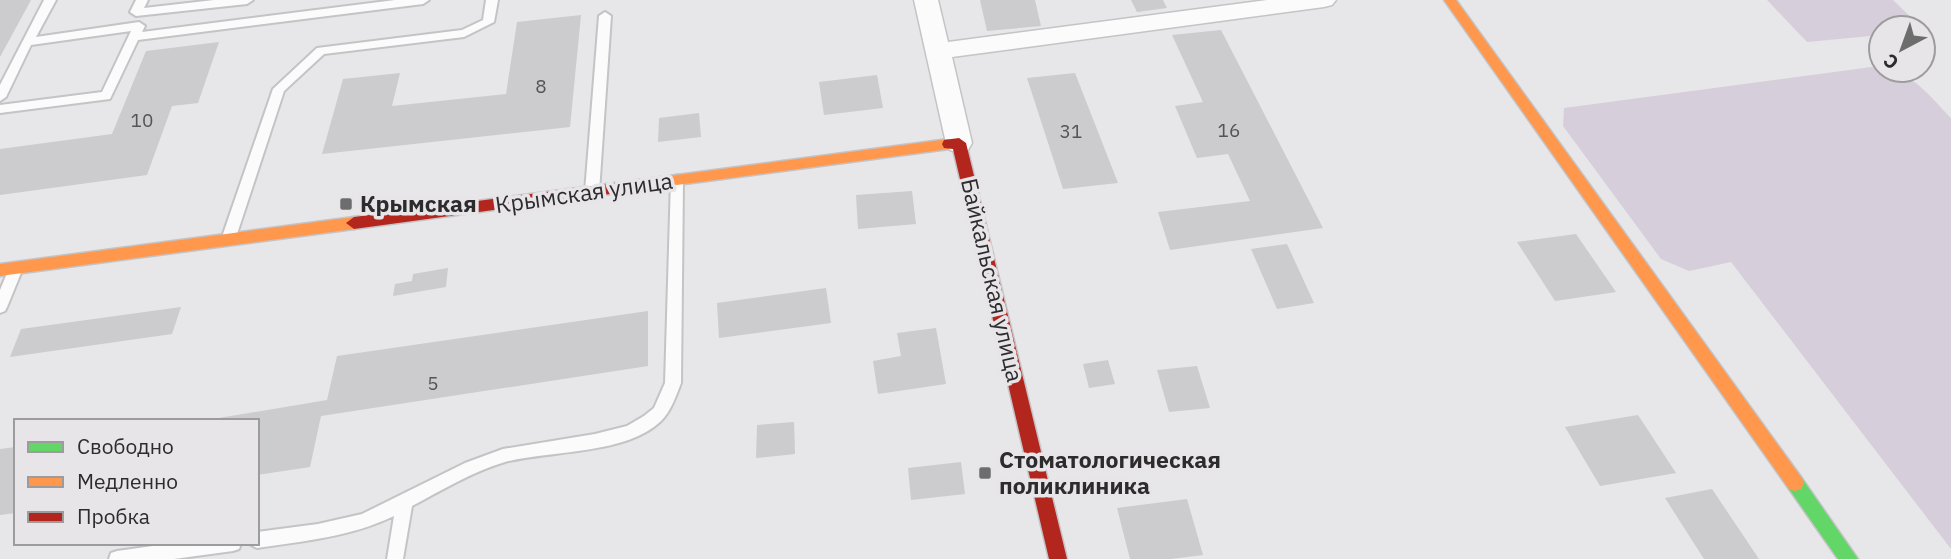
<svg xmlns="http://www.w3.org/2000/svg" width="1951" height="559" font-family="'IBM Plex Sans',sans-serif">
<rect width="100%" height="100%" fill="#e7e6e8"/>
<g fill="#d7cedb">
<polygon points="1767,0 1893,0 1922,28 1881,28 1881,35 1807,42"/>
<path d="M1879,66L1881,70C1912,70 1931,98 1951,118V549L1731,262L1689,271L1661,259L1563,126L1564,108Z"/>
</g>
<g fill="#cccbcd">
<polygon points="0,0 31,0 0,57"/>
<polygon points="980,0 1035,0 1041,26 987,31"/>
<polygon points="1131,0 1163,0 1167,8 1137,12"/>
<polygon points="581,15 570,127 322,154 343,79 400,73 392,106 506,94 517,22"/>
<polygon points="1221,30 1323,228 1170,250 1158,212 1250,201 1228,154 1197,158 1175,106 1203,102 1172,35"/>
<polygon points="219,42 198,103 172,106 147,175 0,195 0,149 112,134 146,51"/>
<polygon points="1075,73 1118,183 1063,189 1027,78"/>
<polygon points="877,75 883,108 824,115 819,82"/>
<polygon points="699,113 701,137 658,142 659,118"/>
<polygon points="912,191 916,224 858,229 856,195"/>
<polygon points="1576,234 1616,292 1555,301 1517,242"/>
<polygon points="1287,244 1314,303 1277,309 1251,249"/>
<polygon points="448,268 446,287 393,296 395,284 412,281 413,274"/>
<polygon points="826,288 831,323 719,338 717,303"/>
<polygon points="181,307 172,334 10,357 21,329"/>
<polygon points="648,311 648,366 321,416 310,467 257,475 257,421 201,421 327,400 337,356"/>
<polygon points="936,328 946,384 878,394 873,361 901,356 897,333"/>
<polygon points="1108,360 1115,384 1089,388 1083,364"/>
<polygon points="1197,366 1210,408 1169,412 1157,370"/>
<polygon points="1638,415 1676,473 1600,486 1565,427"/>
<polygon points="794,422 795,454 756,458 757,425"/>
<polygon points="16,447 16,513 0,515 0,449"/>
<polygon points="961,462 965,494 911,500 908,468"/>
<polygon points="1712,489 1759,559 1704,559 1665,498"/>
<polygon points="1187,499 1203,555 1171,559 1130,559 1117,508"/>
</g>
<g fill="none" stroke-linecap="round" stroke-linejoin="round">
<defs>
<g id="lane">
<polygon points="44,0 56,0 36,37 139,22 145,26 142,32 395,0 429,0 423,4 138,40 110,99 0,113 0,105 102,92 131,31 31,45 6,97 0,101 0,85"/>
<polygon points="136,0 148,0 144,8 214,0 253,0 247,4 136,16 130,12"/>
<polygon points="486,0 498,0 494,22 464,37 324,54 284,91 235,240 228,245 223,244 221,240 273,89 317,48 462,30 483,20"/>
<polygon points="605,12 611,16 599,192 592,197 585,192 599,16"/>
<path d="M677,175L683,180L681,383C676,396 671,411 661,421C626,455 551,450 505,462C472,472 442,490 412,506L403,559H387L394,516C350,537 305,541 257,548L251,545L250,543H257V532L318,524L362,514L465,463L503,449L595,434L627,426L644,416L654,408L665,383L671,180Z"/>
<polygon points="16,263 21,264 23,268 7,307 5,311 0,313 0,290 11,264"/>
<polygon points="174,543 241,543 239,549 233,551 174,559 109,559 111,553 117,551"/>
</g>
<polygon id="street" points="914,0 938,0 948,42 1267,0 1336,0 1332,5 1324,7 952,57 972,143 968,150 959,153 950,150 946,143"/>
<polygon id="fast" points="1795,475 1801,477 1858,559 1838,559 1789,489 1786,483 1789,477"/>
<g id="slow">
<polygon points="1444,0 1456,0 1801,477 1804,483 1801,489 1795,491 1789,489"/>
<polygon points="949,139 956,144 949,149 654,188 647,183 654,178"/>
<polygon points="354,217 362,223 354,229 0,276 0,264"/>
</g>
<g id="jam">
<polygon points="959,138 966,143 1067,559 1049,559 953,149 944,148 942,144 944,140"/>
<polygon points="654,178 661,183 654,188 354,229 346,223 354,217"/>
</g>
</defs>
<use href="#lane" stroke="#c4c3c5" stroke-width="4"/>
<use href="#street" stroke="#c4c3c5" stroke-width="3"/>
<use href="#fast" stroke="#c4c3c5" stroke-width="3"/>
<use href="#slow" stroke="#c4c3c5" stroke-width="3"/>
<use href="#jam" stroke="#c4c3c5" stroke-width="3"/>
<use href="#lane" fill="#fbfbfc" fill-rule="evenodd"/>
<use href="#street" fill="#fbfbfc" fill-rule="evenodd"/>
<use href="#fast" fill="#63d668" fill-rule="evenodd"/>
<use href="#slow" fill="#ff974d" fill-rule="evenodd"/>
<use href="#jam" fill="#b3261e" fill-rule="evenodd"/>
</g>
<g fill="#6e6d6e" stroke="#e8e5e9" stroke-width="2.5">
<rect x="339" y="197" width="14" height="14" rx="3.5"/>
<rect x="978" y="466" width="14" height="14" rx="3.5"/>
</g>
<g text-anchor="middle" stroke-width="7" stroke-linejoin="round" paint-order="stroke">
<g font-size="19" fill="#555455">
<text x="541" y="93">8</text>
<text x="142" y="127">10</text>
<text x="1229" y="137">16</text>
<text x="1071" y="138">31</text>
<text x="433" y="390">5</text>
</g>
<g font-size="23" fill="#2d2c2d" stroke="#e8e5e9">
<text transform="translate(584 193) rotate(-8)" y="8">Крымская улица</text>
<text transform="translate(992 280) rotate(77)" y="8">Байкальская улица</text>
</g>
<g font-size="23" font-weight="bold" fill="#2d2c2d" stroke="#e8e5e9" text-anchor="start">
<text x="360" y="212">Крымская</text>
<text x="999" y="468">Стоматологическая<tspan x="999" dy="26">поликлиника</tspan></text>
</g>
</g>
<rect x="14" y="419" width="245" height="126" fill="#e8e5e9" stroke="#9d9b9e" stroke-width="2"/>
<rect x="28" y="442" width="35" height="10" fill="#63d668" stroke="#9d9b9e" stroke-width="2"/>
<text x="77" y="454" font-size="21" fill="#2d2c2d">Свободно</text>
<rect x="28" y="477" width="35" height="10" fill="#ff974d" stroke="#9d9b9e" stroke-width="2"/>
<text x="77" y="489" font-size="21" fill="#2d2c2d">Медленно</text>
<rect x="28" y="512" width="35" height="10" fill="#b3261e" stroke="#9d9b9e" stroke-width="2"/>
<text x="77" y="524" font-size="21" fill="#2d2c2d">Пробка</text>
<g transform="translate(1902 49) rotate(221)"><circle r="33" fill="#e8e5e9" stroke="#9d9b9e" stroke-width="2"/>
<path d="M0-5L12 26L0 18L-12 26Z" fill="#6e6d6e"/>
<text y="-10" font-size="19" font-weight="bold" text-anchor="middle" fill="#2d2c2d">С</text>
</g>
</svg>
